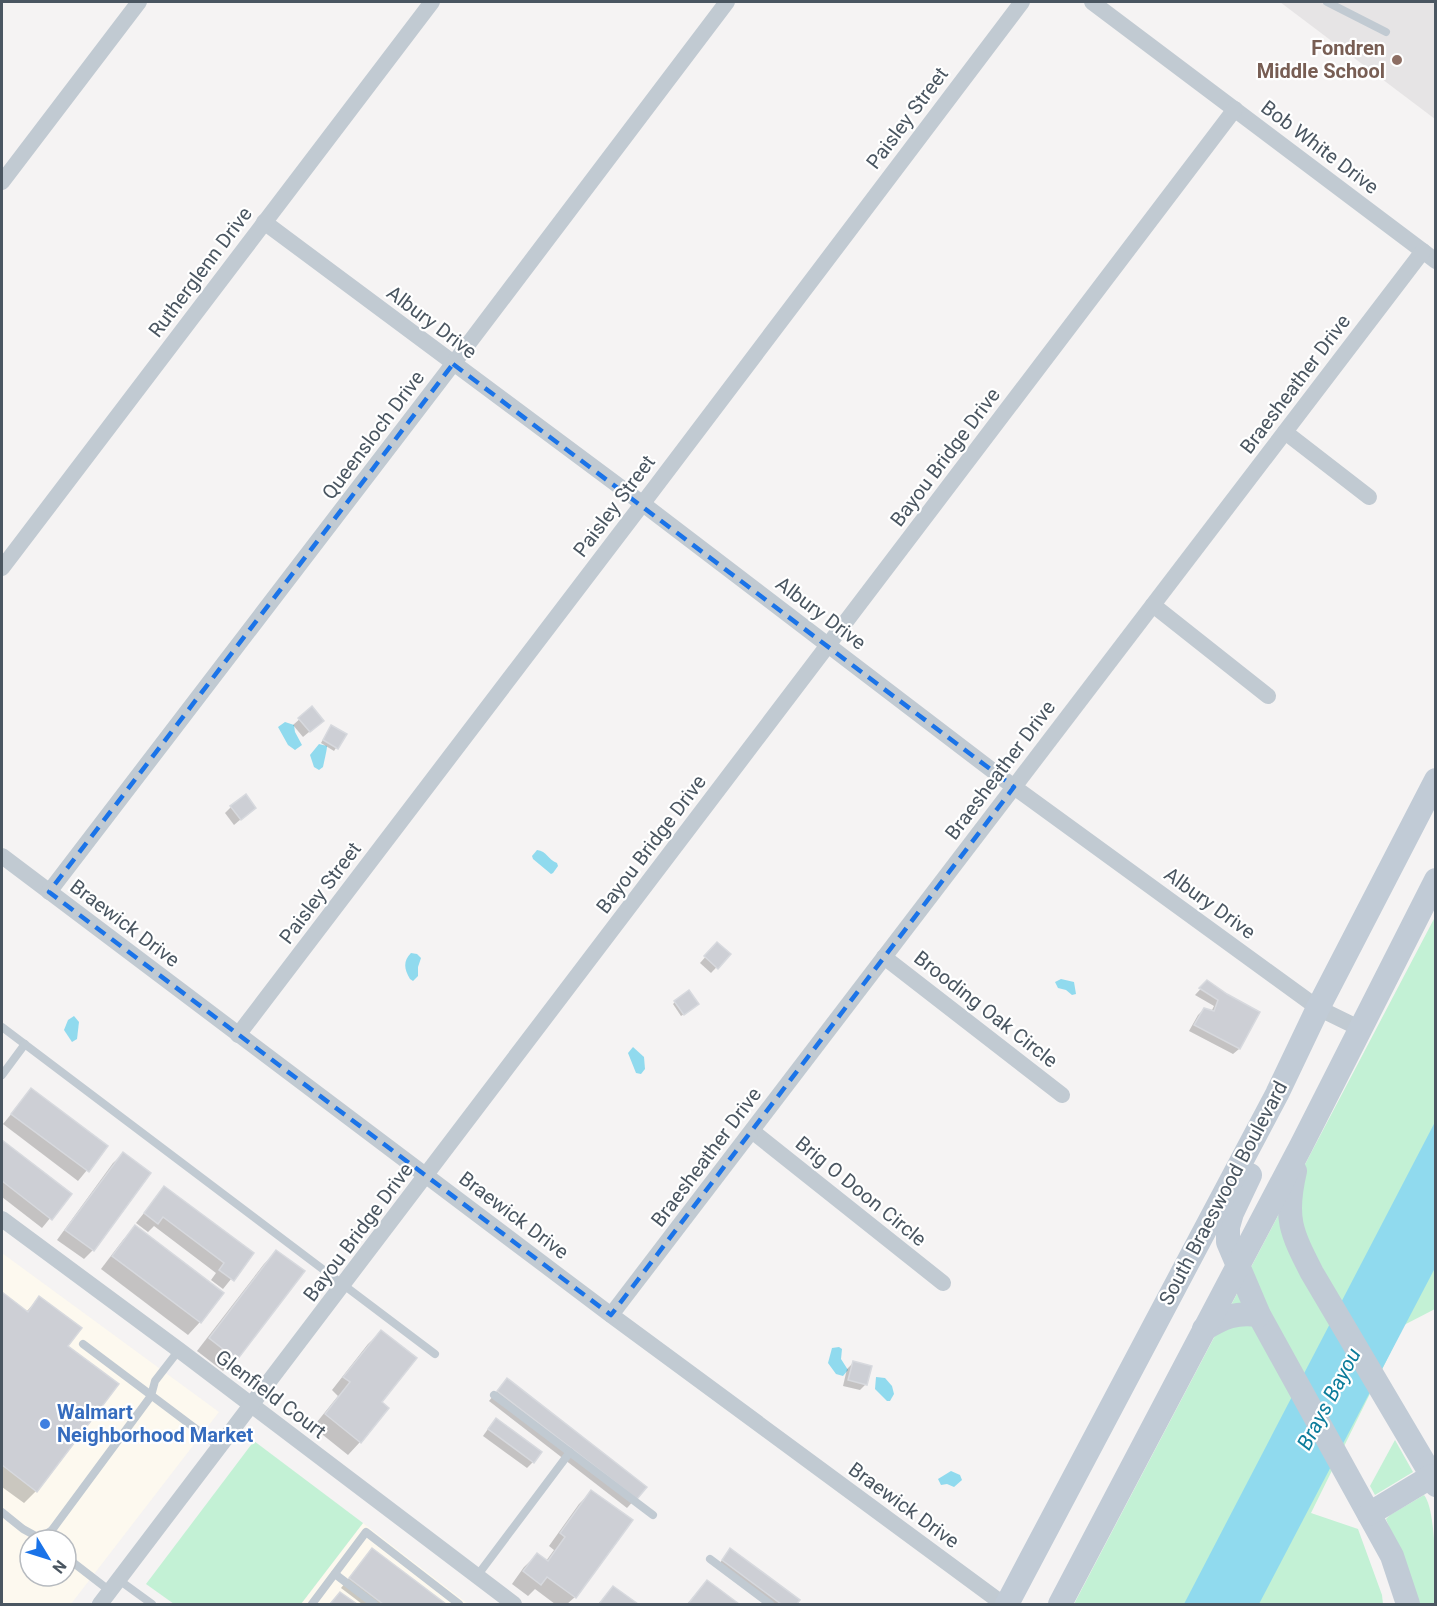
<svg xmlns="http://www.w3.org/2000/svg" width="1437" height="1606" font-family="Roboto,sans-serif">
<rect width="100%" height="100%" fill="#f5f3f3"/>
<g fill="#fdf9ef" fill-rule="evenodd">
<path d="M2,1253L219,1412L71,1604H2ZM30,1540H66V1576H30Z"/>
<polygon points="363,1523 468,1604 301,1604"/>
</g>
<polygon fill="#e6e4e5" points="1280,2 1435,2 1435,119"/>
<g fill="#c3f1d5">
<polygon points="1435,917 1435,1309 1404,1325 1311,1513 1358,1529 1382,1595 1383,1604 1074,1604"/>
<polygon points="1395,1440 1413,1472 1375,1495 1370,1486"/>
<polygon points="254,1441 363,1523 301,1604 174,1604 146,1584"/>
<path d="M1424,1495C1437,1511 1435,1580 1435,1604H1416L1409,1576L1386,1519L1390,1515Z"/>
</g>
<g fill="#90daee">
<polygon points="285,722 294,725 295,732 302,745 295,750 288,745 278,727"/>
<path d="M319,744L327,746C327,750 324,762 323,767L319,770L314,767L310,755Z"/>
<path d="M537,850C547,851 548,860 557,863L558,866L553,873L551,874L533,859L532,856Z"/>
<path d="M411,953L417,954L421,958L418,967V976L413,981L410,979C404,969 403,961 411,953Z"/>
<polygon points="1061,979 1074,982 1076,994 1072,995 1066,990 1058,988 1055,982"/>
<polygon points="74,1016 79,1022 77,1039 72,1042 64,1030 68,1020"/>
<polygon points="633,1047 644,1057 645,1069 641,1074 636,1073 628,1053"/>
<polygon points="1435,1122 1435,1268 1259,1604 1184,1604"/>
<polygon points="839,1347 842,1349 841,1359 848,1370 843,1376 836,1374 828,1363 832,1348"/>
<polygon points="876,1377 885,1378 892,1386 894,1394 890,1401 887,1401 875,1389"/>
<polygon points="951,1471 960,1475 962,1480 954,1487 947,1484 941,1485 938,1479"/>
</g>
<g fill="#0003">
<polygon points="312,708 316,726 303,737 293,725"/>
<polygon points="329,729 345,734 334,751 321,743"/>
<polygon points="231,807 254,808 234,825 225,813"/>
<polygon points="717,944 729,954 711,973 700,963"/>
<polygon points="1207,982 1226,995 1258,1013 1239,1049 1233,1054 1189,1031 1198,1015 1204,1009 1211,1012 1214,1006 1195,995"/>
<polygon points="675,1002 695,1007 681,1016 673,1004"/>
<polygon points="31,1090 106,1147 78,1181 3,1124"/>
<polygon points="2,1142 70,1194 42,1228 2,1197"/>
<polygon points="123,1154 93,1250 84,1259 57,1240 113,1163"/>
<polygon points="164,1188 252,1253 223,1289 211,1280 216,1273 154,1226 148,1232 136,1223"/>
<polygon points="135,1227 200,1322 188,1335 101,1269 123,1240"/>
<polygon points="276,1252 236,1359 223,1371 197,1351 264,1264"/>
<polygon points="2,1294 26,1312 39,1298 66,1346 36,1491 24,1503 2,1487"/>
<polygon points="381,1332 360,1442 348,1455 313,1427 338,1396 332,1390 368,1344"/>
<polygon points="853,1363 866,1384 860,1390 843,1386 847,1369"/>
<polygon points="498,1390 636,1498 627,1508 489,1401"/>
<polygon points="490,1426 533,1462 527,1468 483,1436"/>
<polygon points="591,1492 575,1597 567,1604 555,1604 535,1589 528,1596 512,1584 524,1567 537,1555 546,1561 554,1550 549,1546 579,1504"/>
<polygon points="372,1550 443,1604 362,1604 341,1588"/>
<polygon points="731,1550 798,1601 795,1604 768,1604 717,1566"/>
<polygon points="707,1582 737,1604 687,1604"/>
<polygon points="613,1588 636,1604 598,1604"/>
</g>
<g fill="#cdcfd5" stroke="#d7d9de" stroke-width="1.5">
<polygon points="312,706 324,721 310,732 298,718"/>
<polygon points="331,725 347,734 338,749 323,740"/>
<polygon points="246,794 256,808 241,820 230,806"/>
<polygon points="717,942 731,954 718,969 704,956"/>
<polygon points="1207,980 1227,994 1260,1012 1240,1049 1194,1025 1204,1008 1214,1011 1218,1000 1199,988"/>
<polygon points="689,990 699,1004 684,1015 674,1001"/>
<polygon points="31,1088 108,1146 89,1172 11,1114"/>
<polygon points="2,1140 72,1194 52,1220 2,1181"/>
<polygon points="123,1152 151,1173 94,1251 65,1230"/>
<polygon points="164,1186 254,1253 234,1281 219,1270 224,1263 163,1217 158,1224 144,1213"/>
<polygon points="135,1225 224,1293 201,1323 112,1256"/>
<polygon points="276,1250 305,1271 237,1360 209,1338"/>
<polygon points="2,1292 28,1312 39,1296 82,1328 68,1346 119,1384 37,1492 2,1465"/>
<polygon points="381,1330 417,1358 382,1402 389,1408 361,1443 325,1414 350,1382 343,1377"/>
<polygon points="853,1361 872,1366 867,1385 848,1380"/>
<polygon points="507,1378 647,1487 637,1499 497,1391"/>
<polygon points="496,1418 542,1452 534,1463 488,1429"/>
<polygon points="591,1490 633,1520 576,1598 547,1577 541,1585 523,1571 537,1553 548,1561 565,1537 560,1533"/>
<polygon points="372,1548 446,1604 383,1604 349,1578"/>
<polygon points="730,1548 800,1600 797,1604 781,1604 722,1560"/>
<polygon points="707,1580 739,1604 688,1604"/>
<polygon points="613,1586 638,1604 599,1604"/>
<polygon points="340,1592 357,1604 330,1604"/>
</g>
<g fill="none" stroke-linecap="round" stroke-linejoin="round">
<g stroke="#c1cad2" stroke-width="8">
<polyline points="1327,2 1386,32"/>
<polyline points="2,1027 435,1354"/>
<polyline points="2,1075 25,1044"/>
<polyline points="83,1344 220,1447"/>
<polyline points="494,1395 653,1515"/>
<polyline points="2,1512 23,1529 43,1540"/>
<polyline points="40,1538 52,1530 151,1396 155,1381 179,1350"/>
<polyline points="66,1557 110,1591"/>
<polyline points="710,1559 770,1604"/>
<polyline points="335,1574 374,1604"/>
<polyline points="477,1576 570,1452"/>
<polyline points="119,1580 152,1604"/>
<polyline points="312,1604 366,1532 459,1604"/>
</g>
<g stroke="#c1cad2" stroke-width="16">
<polyline points="1092,2 1436,261"/>
<polyline points="2,182 139,2"/>
<polyline points="264,222 643,504 1014,787 1318,1008 1359,1028"/>
<polyline points="1285,432 1369,497"/>
<polyline points="2,568 432,2"/>
<polyline points="1153,605 1268,696"/>
<polyline points="2,856 611,1315 1003,1604"/>
<polyline points="49,892 469,343 727,2"/>
<polyline points="884,957 1062,1095"/>
<polyline points="238,1035 656,486 1022,2"/>
<polyline points="752,1131 943,1283"/>
<polyline points="2,1219 179,1350 514,1604"/>
<polyline points="611,1315 1423,251"/>
<polyline points="100,1604 1235,109"/>
</g>
<g stroke="#c1cbd6" stroke-width="24">
<path d="M1295,1171C1284,1218 1291,1232 1312,1273L1432,1476L1436,1485"/>
<polyline points="1250,1175 1232,1213 1228,1227 1228,1242 1259,1315 1392,1556 1408,1604"/>
<path d="M1204,1329C1224,1317 1235,1312 1259,1315"/>
<polyline points="1369,1514 1432,1476"/>
<polyline points="1007,1604 1277,1094 1318,1008 1436,780"/>
<polyline points="1060,1604 1301,1146 1436,880"/>
</g>
</g>
<path fill="none" stroke="#1a73e8" stroke-width="4.5" stroke-dasharray="12 8" stroke-linejoin="round" d="M453,364L1014,787L611,1315L49,892Z"/>
<circle fill="#8d6e63" stroke="#fff" stroke-width="2" cx="1397" cy="60" r="6"/>
<circle fill="#3f7fe0" stroke="#fff" stroke-width="2" cx="45" cy="1424" r="6"/>
<g text-anchor="middle" stroke-width="4.5" stroke-linejoin="round" paint-order="stroke">
<g font-size="20" font-weight="bold" fill="#785e54" stroke="#fff" text-anchor="end">
<text x="1385" y="55">Fondren<tspan x="1385" dy="23">Middle School</tspan></text>
</g>
<g font-size="20" fill="#4a5661" stroke="#fff">
<text transform="translate(907 118) rotate(-53)" y="7">Paisley Street</text>
<text transform="translate(1320 147) rotate(37)" y="7">Bob White Drive</text>
<text transform="translate(200 272) rotate(-53)" y="7">Rutherglenn Drive</text>
<text transform="translate(432 322) rotate(37)" y="7">Albury Drive</text>
<text transform="translate(1295 384) rotate(-53)" y="7">Braesheather Drive</text>
<text transform="translate(373 435) rotate(-53)" y="7">Queensloch Drive</text>
<text transform="translate(945 457) rotate(-53)" y="7">Bayou Bridge Drive</text>
<text transform="translate(614 506) rotate(-53)" y="7">Paisley Street</text>
<text transform="translate(821 613) rotate(37)" y="7">Albury Drive</text>
<text transform="translate(1000 770) rotate(-53)" y="7">Braesheather Drive</text>
<text transform="translate(651 844) rotate(-53)" y="7">Bayou Bridge Drive</text>
<text transform="translate(320 893) rotate(-53)" y="7">Paisley Street</text>
<text transform="translate(1210 903) rotate(36)" y="7">Albury Drive</text>
<text transform="translate(125 923) rotate(37)" y="7">Braewick Drive</text>
<text transform="translate(986 1009) rotate(38)" y="7">Brooding Oak Circle</text>
<text transform="translate(706 1157) rotate(-53)" y="7">Braesheather Drive</text>
<text transform="translate(861 1191) rotate(39)" y="7">Brig O Doon Circle</text>
<text transform="translate(1223 1193) rotate(-62)" y="7">South Braeswood Boulevard</text>
<text transform="translate(514 1215) rotate(37)" y="7">Braewick Drive</text>
<text transform="translate(358 1232) rotate(-53)" y="7">Bayou Bridge Drive</text>
<text transform="translate(271 1394) rotate(37)" y="7">Glenfield Court</text>
<text transform="translate(904 1505) rotate(36)" y="7">Braewick Drive</text>
</g>
<g font-size="20" font-weight="bold" fill="#366cbe" stroke="#fff" text-anchor="start">
<text x="57" y="1419">Walmart<tspan x="57" dy="23">Neighborhood Market</tspan></text>
</g>
<g font-size="21" font-style="italic" fill="#0c7c9b" stroke="#fff">
<text transform="translate(1329 1399) rotate(-62)" y="7">Brays Bayou</text>
</g>
</g>
<rect width="1437" height="1606" fill="none" stroke="#4a5661" stroke-width="6"/>
<g transform="translate(48 1558) rotate(128)"><circle r="28" fill="#ffffff" stroke="#b7bbc0" stroke-width="1.5"/>
<path d="M0-4.5L10 22L0 15L-10 22Z" fill="#1a73e8"/>
<text y="-9" font-size="16" font-weight="bold" text-anchor="middle" fill="#4a5661">N</text>
</g>
</svg>
